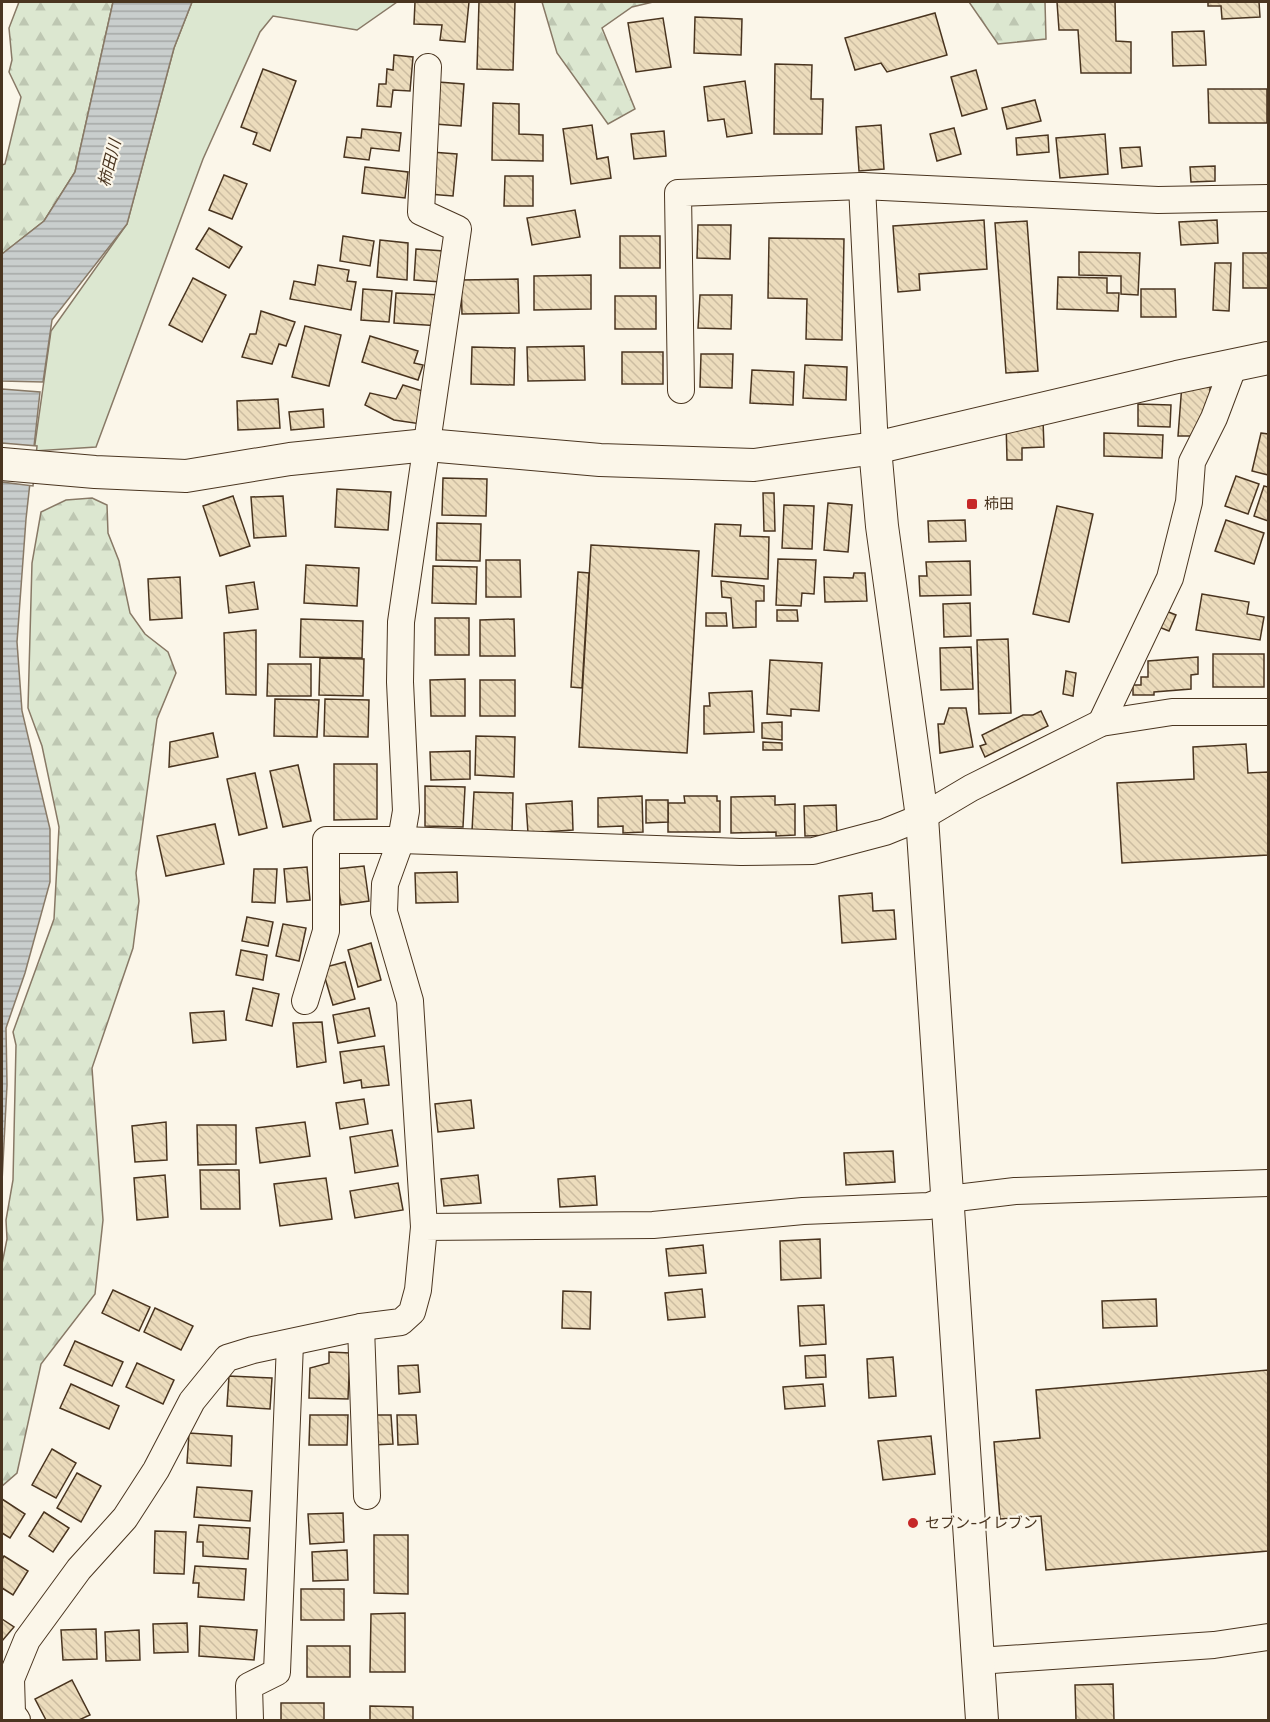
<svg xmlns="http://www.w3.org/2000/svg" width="1270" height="1722" font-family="'Work Sans','Noto Sans JP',sans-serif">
<defs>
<pattern id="forest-firs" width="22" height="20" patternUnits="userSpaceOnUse" patternTransform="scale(1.5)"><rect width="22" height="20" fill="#dce7d0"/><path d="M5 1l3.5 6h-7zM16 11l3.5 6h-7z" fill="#bec7b2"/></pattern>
<pattern id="water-rules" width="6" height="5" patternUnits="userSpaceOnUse" patternTransform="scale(1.5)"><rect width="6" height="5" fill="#c9cecd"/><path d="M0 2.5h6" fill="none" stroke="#a5a8a6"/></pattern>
<pattern id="building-back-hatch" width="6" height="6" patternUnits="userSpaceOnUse" patternTransform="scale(1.5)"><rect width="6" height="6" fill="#ecdcbc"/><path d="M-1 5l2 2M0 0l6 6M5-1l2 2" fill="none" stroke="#ccbda1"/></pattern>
</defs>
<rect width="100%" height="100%" fill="#fbf6e9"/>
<polygon fill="#dce7d0" stroke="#887966" stroke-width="1.5" points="192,2 397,2 357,30 273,16 260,32 203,159 96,447 34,451 51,331 127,224 174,48"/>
<g fill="url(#forest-firs)" stroke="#887966" stroke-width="1.5">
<polygon points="19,2 113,2 75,172 44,221 2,254 2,165 5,164 21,97 9,72 12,60 9,28"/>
<polygon points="542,2 653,2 632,7 602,28 635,109 608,124 557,53"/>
<polygon points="969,2 1045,2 1046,39 998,44"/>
<polygon points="92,498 107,505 108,533 119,561 130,613 145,634 168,652 176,673 157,719 136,873 139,901 133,948 92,1068 103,1220 95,1294 41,1364 17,1473 2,1486 2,1264 7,1239 6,1220 13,1180 16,1045 13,1032 54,919 59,827 42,746 28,708 32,563 41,512 66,500"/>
</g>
<g fill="url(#water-rules)" stroke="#887966" stroke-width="1.5">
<polygon points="113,2 192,2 174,48 127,224 52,320 43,382 2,381 2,254 44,221 75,172"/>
<polygon points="2,389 40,392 26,519 17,642 22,711 50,829 50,882 25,973 6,1028 7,1085 2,1182"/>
</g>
<polygon fill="#fbf6e9" stroke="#887966" stroke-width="1.5" points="2,443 37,446 33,486 2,482"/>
<g fill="url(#building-back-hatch)" stroke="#4a3520" stroke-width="1.5">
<polygon points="415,2 469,2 465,42 440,40 442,25 414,24"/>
<polygon points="479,2 515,2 513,70 477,69"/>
<polygon points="1057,2 1115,2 1116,41 1131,42 1131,73 1081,73 1078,30 1059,30"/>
<polygon points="1208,2 1259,2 1260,17 1222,19 1221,6 1208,6"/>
<polygon points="935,13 947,55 887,72 881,63 855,70 845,38"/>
<polygon points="695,17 742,19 741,55 694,53"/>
<polygon points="663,18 671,67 636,72 628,23"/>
<polygon points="1204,31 1206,65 1173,66 1172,32"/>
<polygon points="394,55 413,57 410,91 393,90 391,107 377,106 379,84 386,84 387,69 393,70"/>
<polygon points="775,64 812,65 811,99 823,99 822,134 774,134"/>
<polygon points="263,69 296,81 270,151 253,144 257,133 241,127"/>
<polygon points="976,70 987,109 962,116 951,77"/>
<polygon points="745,81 752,133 727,137 724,119 708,121 704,87"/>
<polygon points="438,82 464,84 461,126 435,124"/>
<polygon points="1208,89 1267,89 1267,123 1209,123"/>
<polygon points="1035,100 1041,121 1007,129 1002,108"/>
<polygon points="493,103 519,104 519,134 543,135 543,161 492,160"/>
<polygon points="592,125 597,159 608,157 611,178 571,184 563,129"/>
<polygon points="881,125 884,169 859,171 856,127"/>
<polygon points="954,128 961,154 937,161 930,134"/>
<polygon points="362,129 401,133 399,151 371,148 369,160 344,157 347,137 361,138"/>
<polygon points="664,131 666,156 634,159 631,134"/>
<polygon points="1105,134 1108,174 1060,178 1056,138"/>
<polygon points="1048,135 1049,152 1017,155 1016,138"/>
<polygon points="1140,147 1142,166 1122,168 1120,148"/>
<polygon points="431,152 457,154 453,196 428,194"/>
<polygon points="1215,166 1215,181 1191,182 1190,167"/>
<polygon points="365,167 408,172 405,198 362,193"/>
<polygon points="224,175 247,184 232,219 209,210"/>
<polygon points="505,176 533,176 533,206 504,206"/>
<polygon points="575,210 580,237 532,245 527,218"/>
<polygon points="984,220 987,269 919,274 920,290 898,292 893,226"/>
<polygon points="1217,220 1218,243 1181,245 1179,222"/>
<polygon points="1027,221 1038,371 1006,373 995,223"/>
<polygon points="698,225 731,225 730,259 697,258"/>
<polygon points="209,228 242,247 229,268 196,249"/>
<polygon points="343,236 374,241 370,266 340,261"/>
<rect x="620" y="236" width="40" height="32"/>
<polygon points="769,238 844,239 842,340 806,339 807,299 768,298"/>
<polygon points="380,240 408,243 407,280 377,277"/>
<polygon points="416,249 444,251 441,282 414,280"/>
<polygon points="1079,252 1140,253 1138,295 1121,294 1121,276 1079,275"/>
<rect x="1243" y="253" width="25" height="35"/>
<polygon points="1215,263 1231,263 1229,311 1213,310"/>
<polygon points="318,265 349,270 347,281 356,282 351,310 290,299 294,281 315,285"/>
<polygon points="591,275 591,309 534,310 534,276"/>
<polygon points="1058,277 1107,278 1107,293 1119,293 1118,311 1057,309"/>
<polygon points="193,278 226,295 202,342 169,325"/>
<polygon points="518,279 519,313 462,314 461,280"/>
<polygon points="363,289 392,291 389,322 361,320"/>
<polygon points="1141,289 1175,289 1176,317 1141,317"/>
<polygon points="396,293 443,295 441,326 394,323"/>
<polygon points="700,295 732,295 731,329 698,328"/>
<rect x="615" y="296" width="41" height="33"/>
<polygon points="261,311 295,322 286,346 279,344 272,364 242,357 250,334 256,334"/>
<polygon points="305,326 341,335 329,386 292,377"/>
<polygon points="370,336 418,351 414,363 423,365 418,380 362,362"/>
<polygon points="584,346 585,380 528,381 527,347"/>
<polygon points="472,347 515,348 514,385 471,384"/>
<rect x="622" y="352" width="41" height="32"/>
<polygon points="701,354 733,354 732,388 700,387"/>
<polygon points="805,365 847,367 846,400 803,398"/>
<polygon points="752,370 794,372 793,405 750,403"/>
<polygon points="1182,384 1210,387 1210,420 1190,436 1178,436"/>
<polygon points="403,385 426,392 421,424 394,420 365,405 370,393 396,399"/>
<polygon points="278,399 280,428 238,430 237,401"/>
<polygon points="1138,404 1171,405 1170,427 1138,426"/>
<polygon points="323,409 324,427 291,430 289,412"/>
<polygon points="1043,420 1044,447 1022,448 1022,460 1007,460 1006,421"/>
<polygon points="1104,433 1163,435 1162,458 1104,456"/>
<polygon points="1261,433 1268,434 1268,475 1252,471"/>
<polygon points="1236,476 1259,484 1248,514 1225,506"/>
<polygon points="443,478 487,479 486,516 442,515"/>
<polygon points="1264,486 1268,487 1268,521 1254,516"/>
<polygon points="337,489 391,492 388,530 335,527"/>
<polygon points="763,493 774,493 775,531 764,531"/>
<polygon points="233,496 250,546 220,556 203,506"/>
<polygon points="283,496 286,536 254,538 251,497"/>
<polygon points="828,503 852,505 848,552 824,550"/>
<polygon points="784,505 814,506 812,549 782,548"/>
<polygon points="1057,506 1093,514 1069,622 1033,614"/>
<polygon points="965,520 966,541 929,542 928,521"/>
<polygon points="1226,520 1264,533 1254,564 1215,551"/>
<polygon points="437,523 481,524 480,561 436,560"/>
<polygon points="715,524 741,525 740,536 769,537 768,579 712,576"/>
<polygon points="591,545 699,551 687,753 579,747"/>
<polygon points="778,559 816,560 814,594 802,593 801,606 776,605"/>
<polygon points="486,560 520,560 521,597 486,597"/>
<polygon points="970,561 971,595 920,596 919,576 927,576 926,562"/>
<polygon points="306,565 359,568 357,606 304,603"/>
<polygon points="433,566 477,567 476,604 432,603"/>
<polygon points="578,572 589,573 582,688 571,687"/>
<polygon points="854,573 865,573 867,601 825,602 824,577 853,578"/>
<polygon points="180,577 182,618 150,620 148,579"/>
<polygon points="721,581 764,586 764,601 756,601 756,627 733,628 731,598 722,597"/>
<polygon points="254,582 258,609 229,613 226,586"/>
<polygon points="1202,594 1249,602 1247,614 1264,617 1260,640 1196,630"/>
<polygon points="970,603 971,636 944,637 943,604"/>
<polygon points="777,610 797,610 798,621 777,621"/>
<polygon points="1166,611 1176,615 1169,631 1159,627"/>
<polygon points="706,613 726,613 727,626 706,626"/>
<rect x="435" y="618" width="34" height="37"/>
<polygon points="301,619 363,621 362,658 300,657"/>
<polygon points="514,619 515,656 480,656 480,620"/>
<polygon points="256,630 256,695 226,694 224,633"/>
<polygon points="1008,639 1011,713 979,714 977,640"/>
<polygon points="971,647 973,689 941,690 940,648"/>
<rect x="1213" y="654" width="51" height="33"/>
<polygon points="1198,657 1198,674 1191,675 1191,689 1154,692 1154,695 1133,695 1133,685 1141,685 1141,677 1148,677 1148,661"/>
<polygon points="320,658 364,659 363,696 319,695"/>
<polygon points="770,660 822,663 819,711 791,709 791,716 767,714"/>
<polygon points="268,664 311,664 311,696 267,696"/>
<polygon points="1066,671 1076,673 1073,696 1063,694"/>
<polygon points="465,679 465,716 431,716 430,680"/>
<rect x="480" y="680" width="35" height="36"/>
<polygon points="752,691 754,732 704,734 704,706 710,706 709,693"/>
<polygon points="275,699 319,700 317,737 274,736"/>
<polygon points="325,699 369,700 368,737 324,736"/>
<polygon points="949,708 966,708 973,747 940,753 938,724 944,724"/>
<polygon points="1041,711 1048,726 985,757 980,746 986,744 982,735 1023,715 1033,715"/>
<polygon points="782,722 782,740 762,738 762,723"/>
<polygon points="213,733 218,757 169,767 170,742"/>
<polygon points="476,736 515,737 514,777 475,775"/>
<polygon points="763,742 782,743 782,750 763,750"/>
<polygon points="1246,744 1248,773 1268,772 1268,855 1122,863 1117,783 1194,779 1193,747"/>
<polygon points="470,751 470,779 431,780 430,752"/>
<polygon points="334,764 377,764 377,819 334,820"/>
<polygon points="298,765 311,821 283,827 270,771"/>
<polygon points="255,773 267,828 239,835 227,779"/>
<polygon points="425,786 465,787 463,827 425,826"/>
<polygon points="474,792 513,793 512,832 472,831"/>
<polygon points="642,796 643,832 623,833 623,826 598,827 598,798"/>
<polygon points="684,796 717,796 717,801 720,801 720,832 668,832 668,803 685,803"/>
<polygon points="775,796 775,805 795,804 795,835 776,836 776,832 731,833 731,797"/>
<polygon points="646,800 668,800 668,822 646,823"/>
<polygon points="572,801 573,830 528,833 526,804"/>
<polygon points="836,805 837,835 805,836 804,806"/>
<polygon points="215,824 224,864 166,876 157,836"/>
<polygon points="364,866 369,901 341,905 336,869"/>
<polygon points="307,867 310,900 287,902 284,869"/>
<polygon points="254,869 277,869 275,903 252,902"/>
<polygon points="457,872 458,902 416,903 415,873"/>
<polygon points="872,893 873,911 894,910 896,939 842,943 839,896"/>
<polygon points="247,917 273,922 268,946 242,941"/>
<polygon points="283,924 306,928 299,961 276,956"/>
<polygon points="371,943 381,980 358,987 348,950"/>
<polygon points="241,950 267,955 263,980 236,975"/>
<polygon points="345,962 355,999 333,1005 322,968"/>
<polygon points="253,988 279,994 272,1026 246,1020"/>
<polygon points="369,1008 375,1036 338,1043 333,1015"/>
<polygon points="224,1011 226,1040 193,1043 190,1013"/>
<polygon points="322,1022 326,1062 297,1067 293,1023"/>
<polygon points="384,1046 389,1085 362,1088 361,1080 344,1083 340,1052"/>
<polygon points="364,1099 368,1124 340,1129 336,1103"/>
<polygon points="471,1100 474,1128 438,1132 435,1104"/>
<polygon points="166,1122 167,1160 135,1162 132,1126"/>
<polygon points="305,1122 310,1156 260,1163 256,1128"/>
<polygon points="197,1125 236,1125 236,1164 198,1165"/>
<polygon points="392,1130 398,1166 355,1173 350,1137"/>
<polygon points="893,1151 895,1182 846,1185 844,1153"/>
<polygon points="200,1170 239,1170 240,1209 201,1209"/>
<polygon points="165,1175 168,1217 137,1220 134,1178"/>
<polygon points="478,1175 481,1203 444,1206 441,1179"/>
<polygon points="595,1176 597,1205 560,1207 558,1179"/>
<polygon points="326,1178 332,1219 280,1226 274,1184"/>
<polygon points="398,1183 403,1210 355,1218 350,1191"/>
<polygon points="820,1239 821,1278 781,1280 780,1241"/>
<polygon points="703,1245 706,1273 669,1276 666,1249"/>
<polygon points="702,1289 705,1317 668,1320 665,1293"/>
<polygon points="113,1290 150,1307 139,1331 102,1313"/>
<polygon points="563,1291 591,1292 590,1329 562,1328"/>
<polygon points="1156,1299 1157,1326 1103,1328 1102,1301"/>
<polygon points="824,1305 826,1344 800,1346 798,1306"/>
<polygon points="155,1308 193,1326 181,1350 144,1332"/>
<polygon points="75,1341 123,1362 112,1386 64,1365"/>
<polygon points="329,1352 350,1353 348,1399 309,1398 310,1368 329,1363"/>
<polygon points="825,1355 826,1377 806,1378 805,1356"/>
<polygon points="893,1357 896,1396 869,1398 867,1359"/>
<polygon points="137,1363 174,1380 163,1404 126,1387"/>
<polygon points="418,1365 420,1392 399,1394 398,1366"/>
<polygon points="1268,1370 1268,1551 1046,1570 1041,1516 1000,1519 994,1442 1040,1438 1036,1390"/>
<polygon points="229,1376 272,1378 270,1409 227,1406"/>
<polygon points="71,1384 119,1406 109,1429 60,1408"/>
<polygon points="823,1384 825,1406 785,1409 783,1387"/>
<polygon points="310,1415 348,1415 347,1445 309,1445"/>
<polygon points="371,1415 391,1415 393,1444 373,1445"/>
<polygon points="397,1415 416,1415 418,1444 398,1445"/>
<polygon points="189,1433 232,1436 231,1466 187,1463"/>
<polygon points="931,1436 935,1474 883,1480 878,1441"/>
<polygon points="52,1449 76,1463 56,1498 32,1485"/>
<polygon points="77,1473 101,1486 81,1522 57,1508"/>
<polygon points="197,1487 252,1491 250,1521 194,1517"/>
<polygon points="2,1499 25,1514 10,1538 2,1533"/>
<polygon points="44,1512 69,1528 53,1552 29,1536"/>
<polygon points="343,1513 344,1542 310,1544 308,1514"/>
<polygon points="199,1525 250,1528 248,1559 203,1556 203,1542 197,1542"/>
<polygon points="155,1531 186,1532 184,1574 154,1573"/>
<polygon points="374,1535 408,1535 408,1594 374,1593"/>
<polygon points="347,1550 348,1580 313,1581 312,1552"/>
<polygon points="4,1556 28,1571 13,1595 2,1588 2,1560"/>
<polygon points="195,1566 246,1569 244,1600 198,1597 199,1583 193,1583"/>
<rect x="301" y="1589" width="43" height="31"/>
<polygon points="405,1613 405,1672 370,1672 371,1614"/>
<polygon points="2,1619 14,1627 2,1641"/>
<polygon points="187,1623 188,1652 154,1653 153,1624"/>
<polygon points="200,1626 257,1630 254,1660 199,1656"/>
<polygon points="96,1629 97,1659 63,1660 61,1630"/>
<polygon points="139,1630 140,1660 106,1661 105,1632"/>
<rect x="307" y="1646" width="43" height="31"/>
<polygon points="72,1680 90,1715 79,1720 46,1720 35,1699"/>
<polygon points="1113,1684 1114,1720 1076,1720 1075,1685"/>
<rect x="281" y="1703" width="43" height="17"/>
<polygon points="370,1706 413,1707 413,1720 370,1720"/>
</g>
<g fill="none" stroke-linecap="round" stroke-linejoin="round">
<defs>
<g id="minor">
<polyline points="862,186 875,448"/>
<polyline points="681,390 678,193 862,186 1158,200 1268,198"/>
<polyline points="1101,723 1170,578 1189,502 1192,462 1214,418 1234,365"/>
<polyline points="305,1001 326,931 326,840 401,840 741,852 813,851 885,832 922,817 971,788 1101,723 1172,712 1268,712"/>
<polyline points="424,1227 410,1001 384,912 385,884 401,840 406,811 400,682 401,622 458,229 421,212 428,67"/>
<polyline points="361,1327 367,1496"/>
<polyline points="978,1661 1214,1645 1268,1637"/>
<polyline points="17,1720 12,1713 11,1679 27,1640 79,1569 125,1518 156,1470 192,1401 227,1358 253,1350 361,1327 401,1322 412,1312 418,1290 424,1227 653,1225 803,1211 929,1206 948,1199 1015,1191 1268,1183"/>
<polyline points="250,1720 249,1686 277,1672 290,1343"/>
</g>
<g id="tertiary">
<polyline points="875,448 882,526 922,817 982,1720"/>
<polyline points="2,464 95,472 186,476 290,459 427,445 600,460 754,465 875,448 1177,377 1268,358"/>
</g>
</defs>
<use href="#minor" stroke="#4a3520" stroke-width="28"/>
<use href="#tertiary" stroke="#4a3520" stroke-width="34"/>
<use href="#minor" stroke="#fbf6e9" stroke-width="26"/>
<use href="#tertiary" stroke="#fbf6e9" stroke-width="32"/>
</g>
<g fill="#c62828" stroke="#fbf6e9" stroke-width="2">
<rect x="966" y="498" width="12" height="12" rx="3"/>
<circle cx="913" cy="1523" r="6"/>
</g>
<g text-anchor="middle" stroke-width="4.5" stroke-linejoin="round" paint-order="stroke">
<g font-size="15" fill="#4a3520" stroke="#fbf6e9" text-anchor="start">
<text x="984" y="509">柿田</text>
<text x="925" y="1528">セブン-イレブン</text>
</g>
<g font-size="16" font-style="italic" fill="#4a3520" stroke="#fbf6e9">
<text transform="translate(109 163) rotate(-76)" y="6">柿田川</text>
</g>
</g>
<rect width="1270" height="1722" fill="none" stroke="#4a3520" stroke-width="6"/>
</svg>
